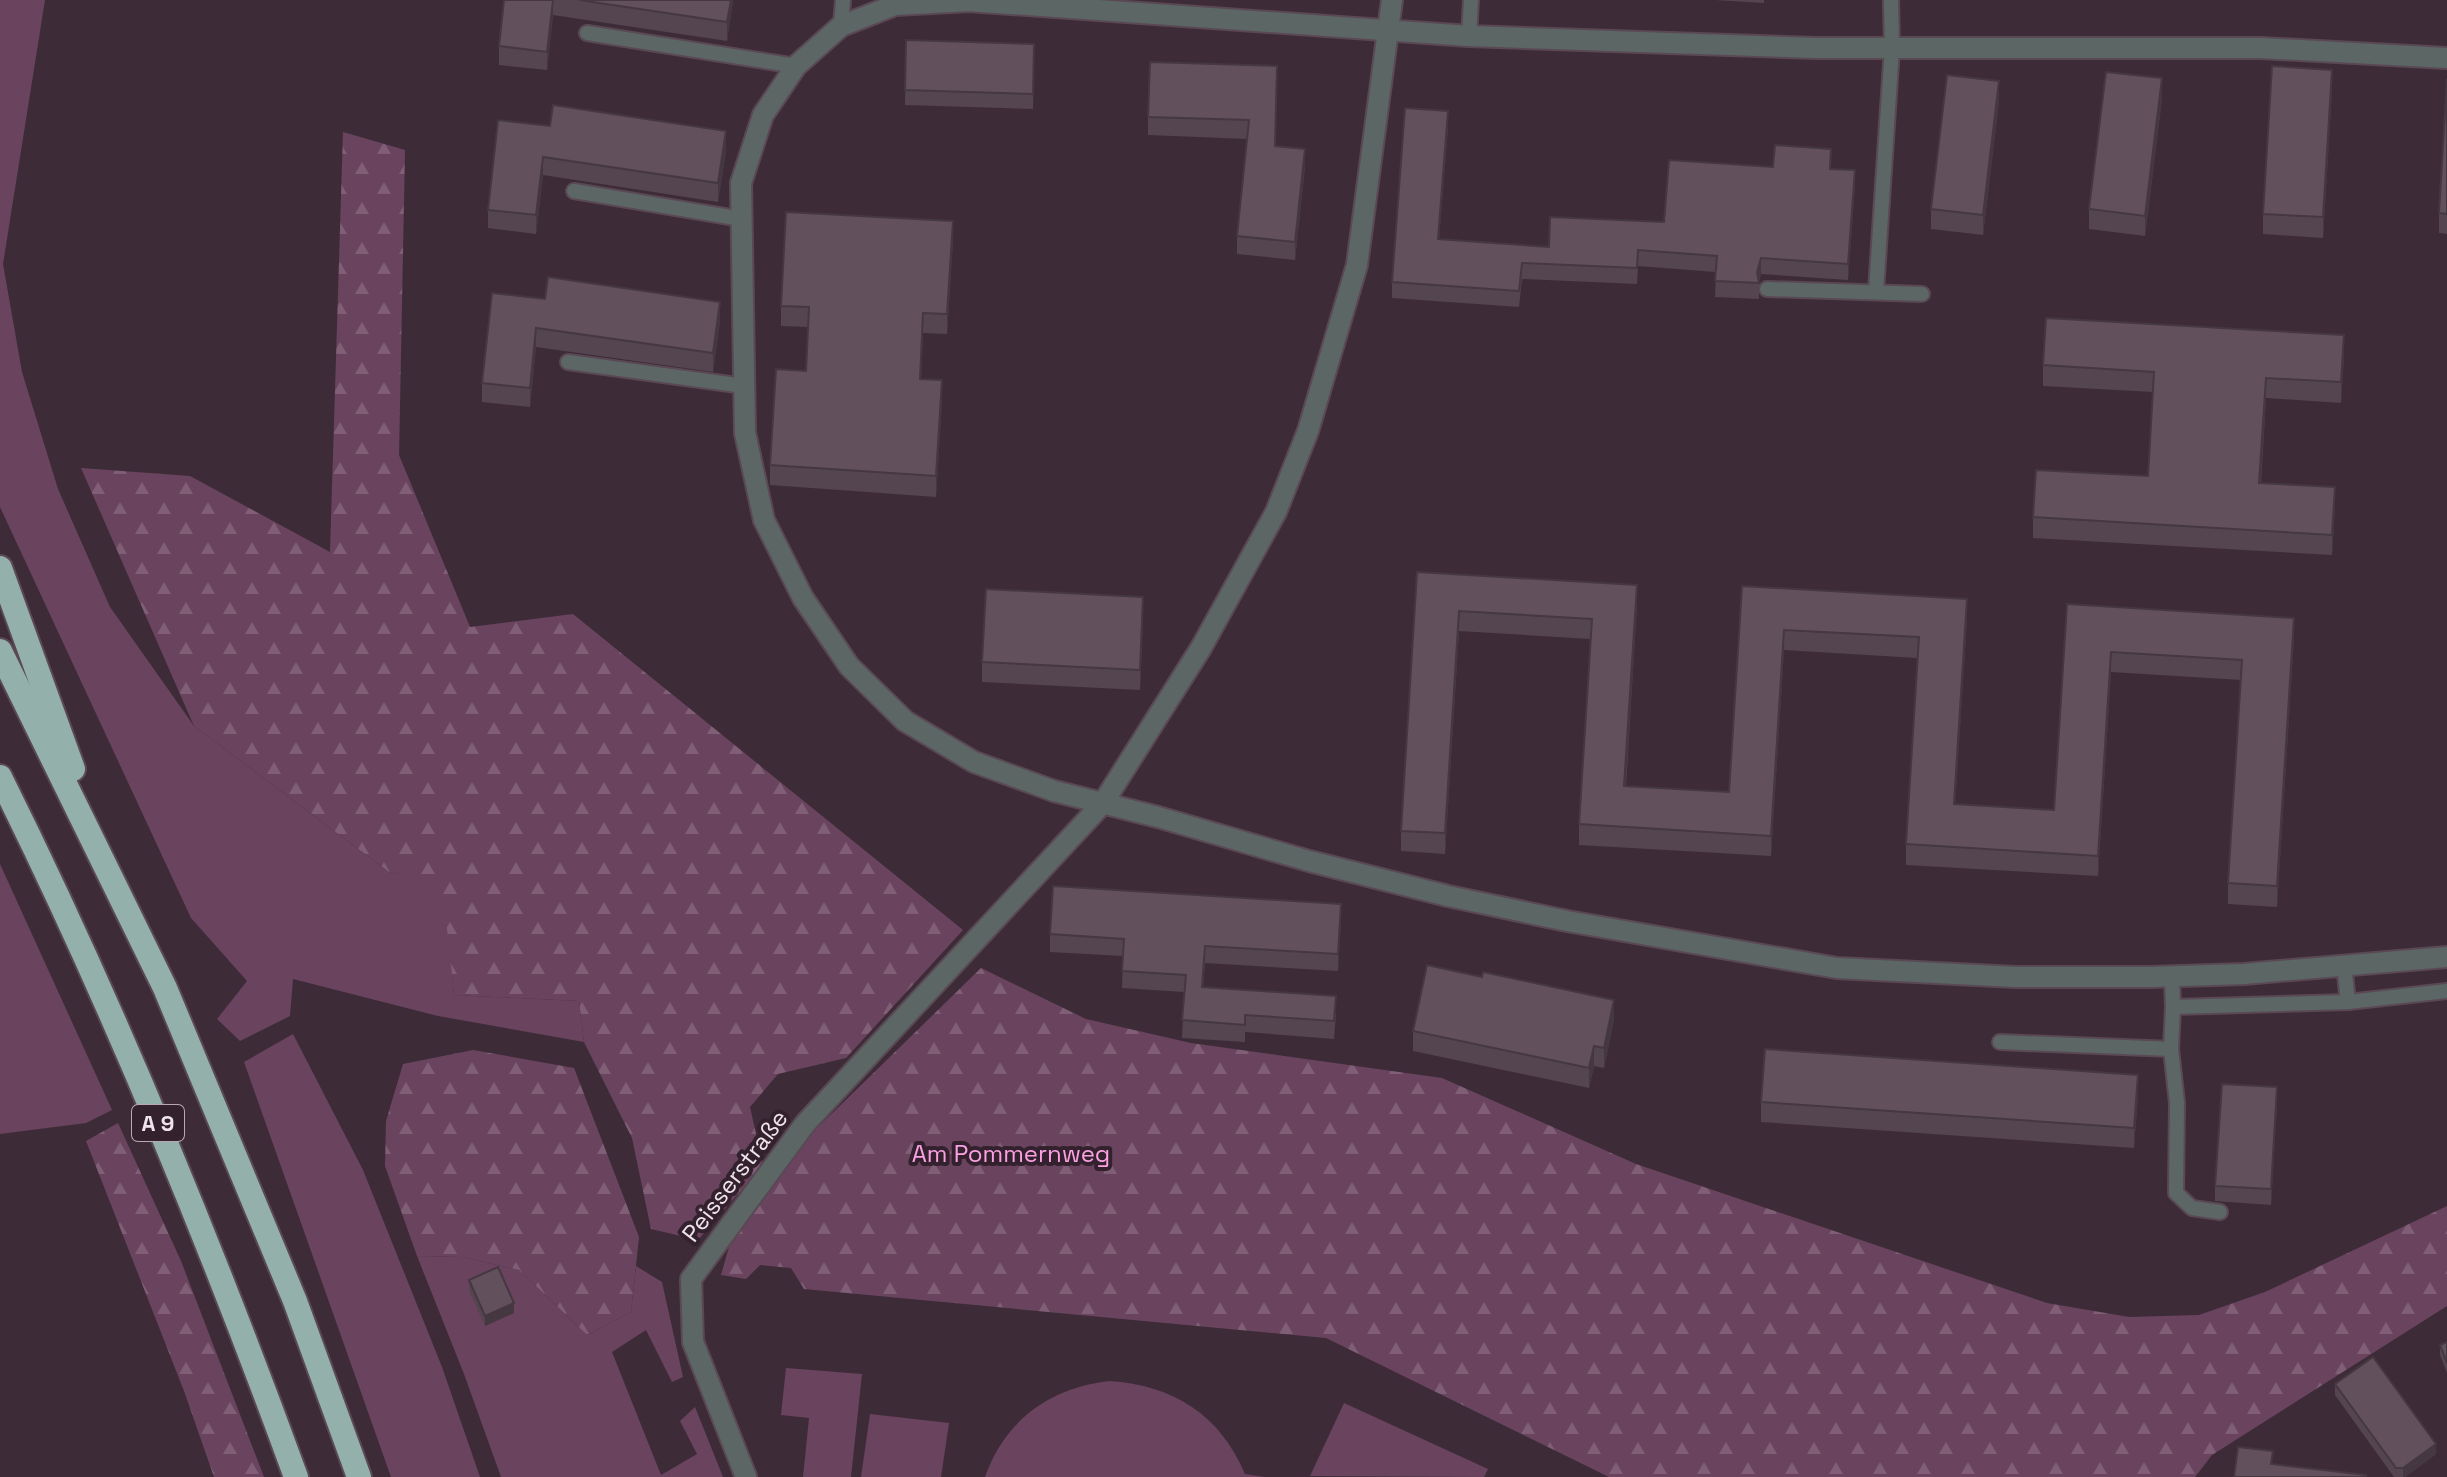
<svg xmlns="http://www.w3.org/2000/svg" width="2447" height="1477" font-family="'Space Grotesk',sans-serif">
<defs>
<pattern id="forest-firs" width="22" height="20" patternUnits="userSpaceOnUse" patternTransform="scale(2)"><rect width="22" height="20" fill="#6a435f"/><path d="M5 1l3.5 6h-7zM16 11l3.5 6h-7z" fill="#805e76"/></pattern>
</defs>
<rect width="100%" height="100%" fill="#3d2c38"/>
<g fill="#6a435f">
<polygon points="0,0 45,0 3,264 22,372 58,489 110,607 194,726 389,872 443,881 454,995 579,1001 584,1042 438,1016 293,979 290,1016 240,1041 217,1019 247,981 191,918 0,507"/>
<polygon points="0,864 112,1110 86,1123 0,1134"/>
<polygon points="293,1034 363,1170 442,1367 480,1477 391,1477 244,1062"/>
<polygon points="417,1256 462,1257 519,1270 587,1335 631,1312 636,1266 662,1282 683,1377 672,1382 646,1330 612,1352 661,1475 697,1454 680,1421 695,1407 723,1477 501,1477 464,1374"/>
<polygon points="786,1368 862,1374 851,1477 803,1477 809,1418 781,1415"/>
<path d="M1109,1381C1174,1385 1220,1415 1245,1474L1265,1477H985C1005,1420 1050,1388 1109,1381Z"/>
<polygon points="1344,1403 1488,1469 1484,1477 1310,1476"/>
<polygon points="870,1414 949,1423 941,1477 861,1477"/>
</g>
<g fill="url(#forest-firs)">
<polygon points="343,132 405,150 399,455 470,627 573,614 963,930 846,1058 778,1074 750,1107 763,1165 698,1240 651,1229 632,1138 584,1042 579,1001 454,995 442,882 389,872 194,726 81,468 190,476 330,552"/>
<polygon points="981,968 1086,1019 1191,1043 1442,1078 1636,1164 2047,1303 2129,1317 2199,1315 2265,1292 2447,1206 2447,1306 2212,1455 2195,1477 1609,1477 1326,1338 804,1289 791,1268 760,1265 746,1279 721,1275 733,1233 812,1133"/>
<polygon points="473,1050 574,1068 639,1237 631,1312 587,1335 519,1270 462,1257 417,1256 385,1166 386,1121 403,1064"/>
<polygon points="118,1123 181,1261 264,1477 214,1477 184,1391 86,1141"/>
</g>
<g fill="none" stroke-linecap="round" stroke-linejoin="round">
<defs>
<g id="service">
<polyline points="841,26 843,0"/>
<polyline points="587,33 796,66"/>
<polyline points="1469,36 1471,0"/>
<polyline points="574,191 742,219"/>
<polyline points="1767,289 1922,294"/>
<polyline points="1876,291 1892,48 1891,0"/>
<polyline points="568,362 744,386"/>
<polyline points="2344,965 2348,1002"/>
<polyline points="2172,977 2173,1007 2348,1002 2447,991"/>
<polyline points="2000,1042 2171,1049 2173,1007"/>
<polyline points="2171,1049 2177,1103 2176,1193 2192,1208 2220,1212"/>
</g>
<g id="minor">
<polyline points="2447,58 2261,48 1817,48 1469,36 969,1 895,5 841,26 796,66 763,115 741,183 745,433 764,520 803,598 849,666 905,721 974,762 1054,791 1158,817 1309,861 1448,896 1567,921 1837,968 2016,977 2150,977 2244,974 2447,957"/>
<polyline points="746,1477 693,1342 691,1279 805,1124 1103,803 1201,648 1276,512 1308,431 1357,265 1392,0"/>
</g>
<g id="motorway">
<polyline points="0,568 73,769"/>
<polyline points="0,651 165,988 295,1301 359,1477"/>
<path d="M0,777C113,1004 209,1239 296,1477"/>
</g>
</defs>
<use href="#service" stroke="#5a4955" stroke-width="18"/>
<use href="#minor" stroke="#5a4955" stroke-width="24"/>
<use href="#motorway" stroke="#5a4955" stroke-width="28"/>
<use href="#service" stroke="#5c6765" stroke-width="14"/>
<use href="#minor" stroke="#5c6765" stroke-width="20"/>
<use href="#motorway" stroke="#93b0ab" stroke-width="24"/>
</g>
<g fill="#554550">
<polygon points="504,0 733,0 727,41 553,15 547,70 499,65 499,46"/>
<polygon points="1715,0 1764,0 1764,3"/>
<polygon points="906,40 1034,44 1033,109 905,105"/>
<polygon points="1277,66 1275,146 1305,167 1295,260 1237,254 1237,236 1247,139 1148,135 1148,117"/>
<polygon points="2447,79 2447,234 2439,233 2439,213"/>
<polygon points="2332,90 2323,238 2263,234 2263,214"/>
<polygon points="2162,99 2145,236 2089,229 2089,209"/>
<polygon points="1999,101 1983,235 1931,229 1931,209"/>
<polygon points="498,120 726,150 718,202 543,175 536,234 488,228 488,210"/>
<polygon points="1448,127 1439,239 1549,247 1664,222 1773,167 1831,169 1855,186 1848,280 1761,274 1759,282 1759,299 1715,297 1716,272 1638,266 1637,284 1522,279 1519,307 1392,298 1392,282"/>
<polygon points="953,241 947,334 923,333 921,379 942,400 936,497 770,485 770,465 806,371 808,327 781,326 781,306"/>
<polygon points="545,299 720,321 713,372 536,347 530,407 482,402 482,383"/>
<polygon points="2344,356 2341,403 2266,398 2261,483 2335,508 2332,555 2033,538 2033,517 2148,476 2153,392 2043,386 2043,365"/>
<polygon points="1417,572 1637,605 1626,786 1729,792 1742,586 1967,620 1955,804 2054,810 2067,604 2294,638 2277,907 2228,904 2228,883 2241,680 2111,672 2098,876 1906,865 1906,844 1917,658 1784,650 1771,856 1579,845 1579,824 1590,639 1459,631 1445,854 1401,851 1401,831"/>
<polygon points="1143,618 1140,690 982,682 982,662"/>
<polygon points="1341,921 1338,971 1205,963 1203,987 1336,1014 1334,1039 1245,1032 1245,1042 1182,1038 1184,992 1122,988 1123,956 1050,952 1050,934"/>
<polygon points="1614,1020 1604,1068 1594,1066 1589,1088 1413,1051 1413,1031"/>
<polygon points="2138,1095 2134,1148 1761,1122 1761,1102"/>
<polygon points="2277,1102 2271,1205 2215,1201 2215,1186"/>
<polygon points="469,1280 514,1313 485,1326 469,1290"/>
<polygon points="2447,1342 2447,1373 2440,1355 2440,1345"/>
<polygon points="2335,1384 2436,1454 2405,1477 2394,1477 2335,1395"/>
</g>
<g fill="#453841">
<polygon points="553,0 553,15 547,70 547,52"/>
<polygon points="731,0 733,0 727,41 727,22"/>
<polygon points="2332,70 2332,90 2323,238 2323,217"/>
<polygon points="2162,78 2162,99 2145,236 2145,216"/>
<polygon points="1999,81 1999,101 1983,235 1983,215"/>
<polygon points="1448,111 1448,127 1438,255 1438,239"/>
<polygon points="726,131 726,150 718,202 718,183"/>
<polygon points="1305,149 1305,167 1295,260 1295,242"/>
<polygon points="543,157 543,175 536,234 536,215"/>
<polygon points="1855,170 1855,186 1848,280 1848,264"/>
<polygon points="953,221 953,241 947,334 947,314"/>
<polygon points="1761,258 1761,274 1758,283 1757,272"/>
<polygon points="720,302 720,321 713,372 713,353"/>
<polygon points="923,313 923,333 920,399 920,379"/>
<polygon points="536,328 536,347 530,407 530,388"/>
<polygon points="2344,335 2344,356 2341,403 2341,382"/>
<polygon points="2266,378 2266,398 2259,503 2259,483"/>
<polygon points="942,380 942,400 936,497 936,476"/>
<polygon points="2335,487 2335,508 2332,555 2332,535"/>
<polygon points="1637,585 1637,605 1624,806 1624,786"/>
<polygon points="1143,597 1143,618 1140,690 1140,670"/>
<polygon points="1967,599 1967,620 1954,824 1954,804"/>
<polygon points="1459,611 1459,631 1445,854 1445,833"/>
<polygon points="2294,618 2294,638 2277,907 2277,886"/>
<polygon points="1784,630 1784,650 1771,856 1771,836"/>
<polygon points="2111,652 2111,672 2098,876 2098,856"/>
<polygon points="1341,904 1341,921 1338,971 1338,954"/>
<polygon points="1614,1000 1614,1020 1604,1068 1604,1048"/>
<polygon points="1594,1046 1594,1066 1589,1088 1589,1068"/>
<polygon points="2138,1075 2138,1095 2134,1148 2134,1128"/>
<polygon points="2277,1087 2277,1102 2271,1205 2271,1189"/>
<polygon points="514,1303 514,1313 485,1326 485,1316"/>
<polygon points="2436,1444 2436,1454 2405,1477 2403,1477 2403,1468"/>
</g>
<g fill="#63505d" stroke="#453841" stroke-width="2">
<polygon points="504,0 553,0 547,52 499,46"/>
<polygon points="579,0 731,0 727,22"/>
<polygon points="906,40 1034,44 1033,94 905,90"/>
<polygon points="1150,62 1277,66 1275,146 1305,149 1295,242 1237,236 1249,120 1148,117"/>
<polygon points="2272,66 2332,70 2323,217 2263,214"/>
<polygon points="2106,72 2162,78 2145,216 2089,209"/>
<polygon points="1947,75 1999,81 1983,215 1931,209"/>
<polygon points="2447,79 2447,214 2439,213"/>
<polygon points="553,105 726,131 718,183 543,157 536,215 488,210 498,120 550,126"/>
<polygon points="1405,108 1448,111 1438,239 1549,247 1550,217 1664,222 1669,160 1773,167 1775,145 1831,149 1830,169 1855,170 1848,264 1761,258 1757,272 1759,283 1715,281 1717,256 1638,250 1637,268 1522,263 1519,291 1392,282"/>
<polygon points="786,212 953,221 947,314 923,313 920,379 942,380 936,476 770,465 776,369 806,371 809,307 781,306"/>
<polygon points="548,277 720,302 713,353 536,328 530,388 482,383 492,293 545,299"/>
<polygon points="2046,318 2344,335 2341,382 2266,378 2259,483 2335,487 2332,535 2033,517 2036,470 2148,476 2154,372 2043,365"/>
<polygon points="1417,572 1637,585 1624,786 1729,792 1742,586 1967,599 1954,804 2054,810 2067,604 2294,618 2277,886 2228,883 2242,660 2111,652 2098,856 1906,844 1919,637 1784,630 1771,836 1579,824 1592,619 1459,611 1445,833 1401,831"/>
<polygon points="986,589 1143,597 1140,670 982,662"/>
<polygon points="1053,886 1341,904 1338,954 1205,946 1202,987 1336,996 1334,1021 1245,1015 1245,1025 1182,1020 1186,975 1122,971 1124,939 1050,934"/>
<polygon points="1427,965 1482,977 1483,972 1614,1000 1604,1048 1594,1046 1589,1068 1413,1031"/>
<polygon points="1765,1049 2138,1075 2134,1128 1761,1102"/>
<polygon points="2222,1084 2277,1087 2271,1189 2215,1186"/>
<polygon points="498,1267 514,1303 485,1316 469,1280"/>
<polygon points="2447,1342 2447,1363 2440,1345"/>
<polygon points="2373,1357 2436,1444 2403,1468 2396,1468 2335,1384"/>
<polygon points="2238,1447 2273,1451 2271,1464 2366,1475 2366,1477 2234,1477"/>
</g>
<g text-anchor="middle" stroke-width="8" stroke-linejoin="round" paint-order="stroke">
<rect fill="#33222e" stroke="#b7aab3" stroke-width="2" x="132" y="1105" width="52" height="36" rx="6"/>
<g font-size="22" font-weight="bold" fill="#f0e4ec">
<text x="158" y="1131">A 9</text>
</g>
<g font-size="24" fill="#fba1e3" stroke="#33222e">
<text x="1011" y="1162">Am Pommernweg</text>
</g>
<g font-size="24" fill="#f0e4ec" stroke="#33222e">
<text transform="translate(735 1176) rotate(-53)" y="8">Peisserstraße</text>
</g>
</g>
</svg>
